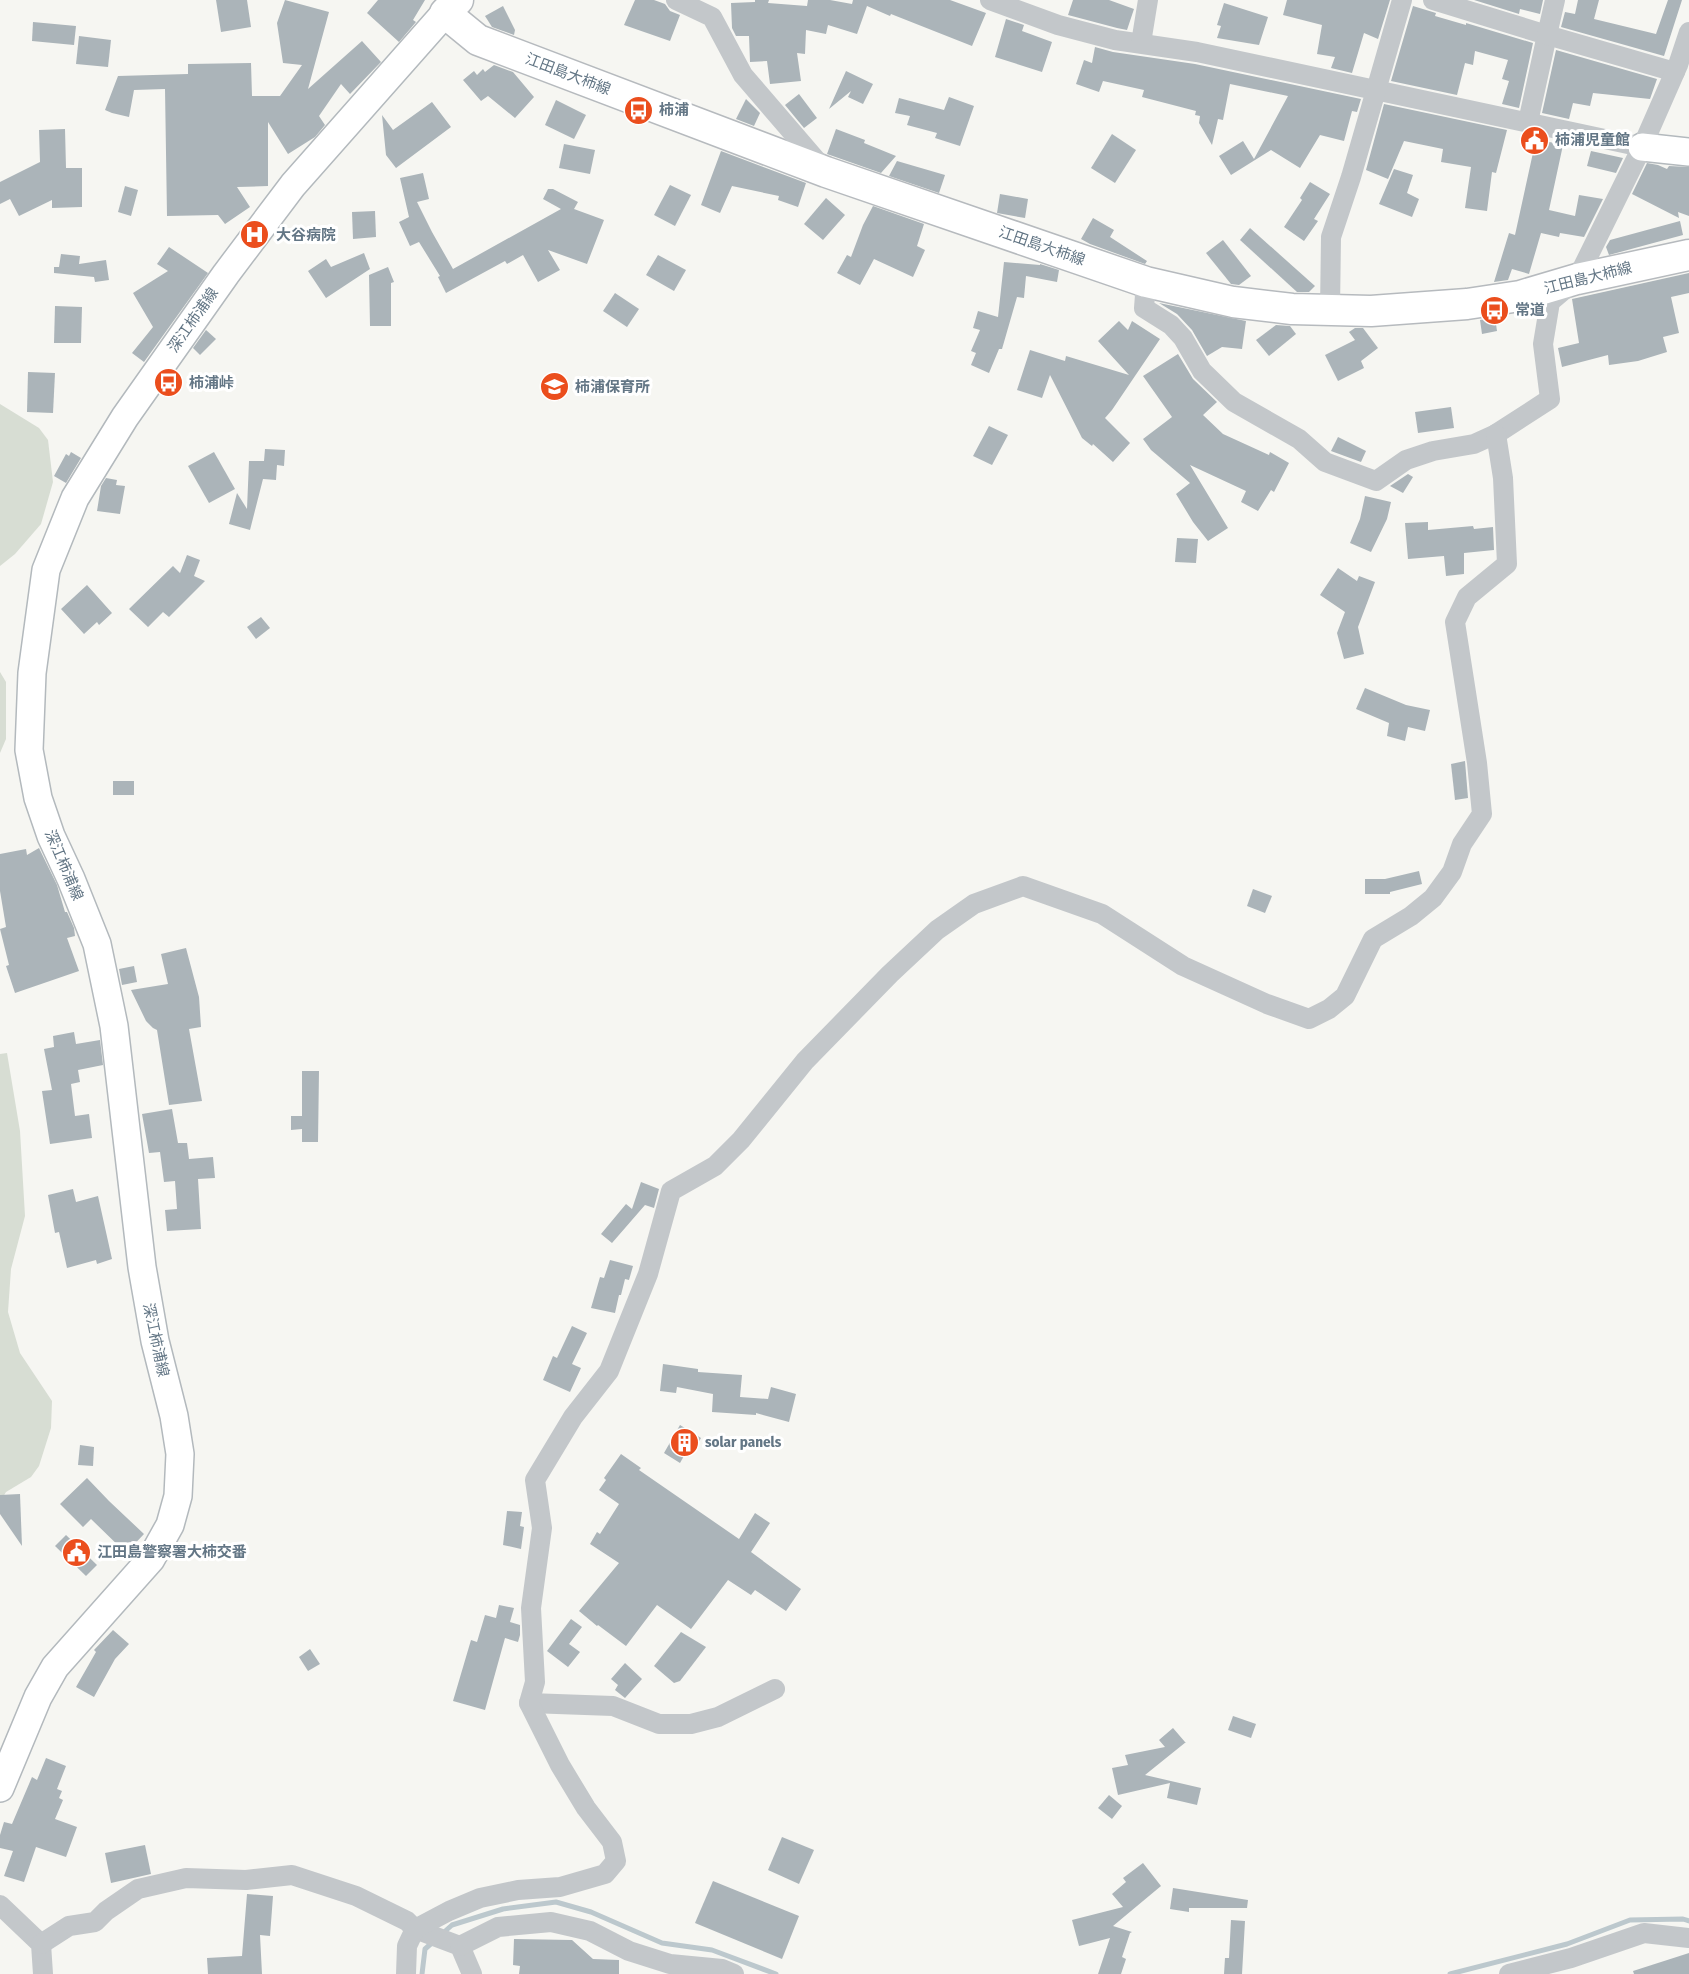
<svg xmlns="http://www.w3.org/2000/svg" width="1689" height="1974" font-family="'Fira Sans Condensed','Noto Sans JP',sans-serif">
<rect width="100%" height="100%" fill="#f6f6f2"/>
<g fill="#d7ddd3">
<polygon points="0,404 39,428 48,440 53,482 41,524 15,554 0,566"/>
<polygon points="0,672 6,682 6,739 0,753"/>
<polygon points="7,1053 20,1131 25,1216 11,1269 8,1312 20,1353 52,1401 51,1428 39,1466 31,1477 6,1492 0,1502 0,1054"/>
</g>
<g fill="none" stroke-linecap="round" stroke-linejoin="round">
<g stroke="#bcc8cd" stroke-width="5">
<polyline points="442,1934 452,1925 503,1909 556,1902 591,1912 662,1943 712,1950 776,1974"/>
<polyline points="422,1974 425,1949 433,1942"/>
<polyline points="1450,1974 1567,1944 1630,1920 1683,1919 1689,1921"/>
</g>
</g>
<g fill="#abb4b9">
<polygon points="216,0 247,0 251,27 221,32"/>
<polygon points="285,0 329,12 308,89 362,41 381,62 350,94 341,84 319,116 325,125 315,137 288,154 268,122 268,186 237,187 250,207 225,224 218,215 167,216 165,89 134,90 129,117 112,113 105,110 118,76 188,74 188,64 251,63 252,96 280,96 302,65 283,63 277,23"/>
<polygon points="378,0 425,0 413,20 416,22 399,42 367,13"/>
<polygon points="635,0 654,0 665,4 670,11 680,15 670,41 624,25"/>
<polygon points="755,0 769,0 768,3 807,6 808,0 830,0 852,4 853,0 950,0 986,13 972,46 891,14 890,16 867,6 857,34 828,25 826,34 806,30 805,54 797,53 801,81 770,84 767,61 750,62 749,36 736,36 732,28 731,3 755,2"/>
<polygon points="1073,0 1109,0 1134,9 1127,30 1117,28 1068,15"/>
<polygon points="1287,0 1390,0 1378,39 1364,33 1352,73 1331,68 1335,57 1317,54 1322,25 1283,15"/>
<polygon points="1474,0 1543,0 1540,14 1520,9 1519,14"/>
<polygon points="1578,0 1599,0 1594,19 1656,34 1668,0 1682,0 1664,56 1561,27 1565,12 1575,14"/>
<polygon points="1224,3 1268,17 1259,45 1217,38 1221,26 1217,25"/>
<polygon points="503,6 515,30 514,35 492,27 485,16"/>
<polygon points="1413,6 1436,13 1435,16 1466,25 1466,23 1533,43 1519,108 1502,104 1509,81 1502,79 1508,60 1475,51 1473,65 1465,63 1457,95 1391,81"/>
<polygon points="1006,19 1024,25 1022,31 1052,42 1042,72 995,57"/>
<polygon points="33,22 76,26 74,45 32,41"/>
<polygon points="79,36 111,40 108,67 76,64"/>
<polygon points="1095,47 1113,52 1195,64 1361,99 1357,112 1352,111 1344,141 1320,135 1300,168 1271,150 1231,175 1219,156 1243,141 1254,159 1288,96 1230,84 1223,120 1218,119 1212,145 1199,123 1200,116 1195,115 1196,111 1142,97 1144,90 1103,81 1099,92 1076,84 1084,60 1092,63"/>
<polygon points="1556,50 1657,79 1650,99 1593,93 1590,106 1573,103 1569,119 1542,113"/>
<polygon points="494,65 513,72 534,97 515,118 488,96 481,101 463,80 474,71 477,75 483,69 485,72"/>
<polygon points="846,71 873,84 863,104 848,97 851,91 829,109"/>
<polygon points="799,94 817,118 804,128 785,105"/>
<polygon points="949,97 974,106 960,146 935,138 937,133 907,125 910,116 895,113 899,98 944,110"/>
<polygon points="746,99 760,113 754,126 736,119"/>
<polygon points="556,100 586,115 574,139 545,125"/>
<polygon points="432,102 451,127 396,168 386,155 382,115 393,130"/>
<polygon points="1384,104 1507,130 1496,173 1492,172 1487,211 1465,208 1471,167 1441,162 1443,149 1404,141 1388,179 1366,170"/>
<polygon points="65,129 66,168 82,168 82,207 52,208 52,200 19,216 10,199 0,204 0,182 40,162 39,130"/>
<polygon points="836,129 865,140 864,143 896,156 881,173 827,154"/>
<polygon points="1112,134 1136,150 1115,183 1091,168"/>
<polygon points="1536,139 1563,145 1549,210 1575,216 1579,195 1603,199 1584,237 1560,233 1559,237 1541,233 1529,274 1512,269 1508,280 1494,282 1509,233 1515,235"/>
<polygon points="564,144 595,150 590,174 559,168"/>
<polygon points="721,151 806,183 798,207 778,200 779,196 732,186 720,213 701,205"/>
<polygon points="1591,151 1623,158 1616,173 1587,166"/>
<polygon points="897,161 945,175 939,193 889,176"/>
<polygon points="1647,163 1658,165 1667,169 1669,166 1689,167 1689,216 1678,212 1679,218 1632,194"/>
<polygon points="1394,169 1413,175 1407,193 1419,199 1412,217 1379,204"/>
<polygon points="423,173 429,199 417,202 432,232 453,269 561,209 543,199 548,189 553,189 578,202 574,209 604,220 587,264 548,250 560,270 538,282 523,255 507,264 505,261 446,293 438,277 440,276 419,242 410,246 399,222 409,217 400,178"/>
<polygon points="1310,182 1330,194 1314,219 1318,221 1304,241 1284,227 1302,200 1300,198"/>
<polygon points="670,185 691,195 675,226 654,215"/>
<polygon points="125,186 138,190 131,216 118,212"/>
<polygon points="1000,194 1028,199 1025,218 997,213"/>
<polygon points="826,198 845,215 823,240 804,224"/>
<polygon points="873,206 924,224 917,246 925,250 913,277 874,259 860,285 837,273 847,255 851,257 863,225"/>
<polygon points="375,211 376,237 353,239 352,212"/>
<polygon points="1093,218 1114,230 1110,237 1147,261 1145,264 1090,244 1081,239"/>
<polygon points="1680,221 1683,235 1609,255 1606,247 1610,240"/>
<polygon points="1250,228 1315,286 1309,292 1297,292 1240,240"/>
<polygon points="1223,240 1251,276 1239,285 1231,284 1206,253"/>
<polygon points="169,247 208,273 144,362 132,353 153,327 133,293 168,271 157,264"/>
<polygon points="364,253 370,269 326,298 308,271 326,259 331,267"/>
<polygon points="61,254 80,256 79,264 106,260 109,280 95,282 94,277 54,273 54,267 59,267"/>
<polygon points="658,255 686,270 674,291 646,275"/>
<polygon points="1004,262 1040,265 1040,264 1059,270 1057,282 1026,276 1024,298 1017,297 1002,349 999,349 989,373 971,365 976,353 971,351 980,330 973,328 978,311 998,317"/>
<polygon points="388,267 394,282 391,283 391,326 370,326 369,275"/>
<polygon points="1689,273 1689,293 1671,297 1679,333 1663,337 1667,352 1638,361 1609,365 1608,355 1562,367 1558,348 1579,343 1572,299"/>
<polygon points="615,293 639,309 627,327 603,311"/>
<polygon points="1159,303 1246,321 1242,349 1222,347 1207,356 1192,330 1177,314"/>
<polygon points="55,306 82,307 81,343 54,343"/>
<polygon points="1495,317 1497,331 1482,334 1480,320"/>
<polygon points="1119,321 1128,330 1132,321 1160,339 1112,410 1105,418 1130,443 1113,462 1093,444 1092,446 1082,438 1050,375 1042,398 1017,390 1030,350 1065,361 1066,356 1129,375 1098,341"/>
<polygon points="1276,325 1290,326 1296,334 1269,356 1256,340"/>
<polygon points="1355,328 1363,328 1378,348 1361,361 1364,368 1338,381 1325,355 1355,340 1349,332"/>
<polygon points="206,330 216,339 200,355 193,348"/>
<polygon points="1178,354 1193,379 1217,402 1203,415 1223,434 1269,455 1270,452 1289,463 1274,492 1271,490 1258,511 1241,502 1246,491 1190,465 1228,528 1208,541 1193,522 1176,494 1190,483 1151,450 1143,439 1172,417 1143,376"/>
<polygon points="28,372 55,373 53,413 27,412"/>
<polygon points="1451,407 1454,428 1418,433 1415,412"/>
<polygon points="989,426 1008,435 992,465 973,456"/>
<polygon points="1338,437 1366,451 1361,462 1331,451"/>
<polygon points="265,449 285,450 284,466 277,465 276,480 263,479 250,530 229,524 237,493 247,509 249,461 264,461"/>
<polygon points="71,452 81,458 66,483 54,476 66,454 69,456"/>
<polygon points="214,452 235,489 209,503 188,466"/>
<polygon points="1408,474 1413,477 1403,493 1390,486"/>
<polygon points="106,478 117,480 116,485 125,486 120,514 97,511 101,486"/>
<polygon points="1365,496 1391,502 1387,519 1371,552 1350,543 1360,519"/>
<polygon points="1428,522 1428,530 1473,526 1474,529 1493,527 1494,550 1464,553 1464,574 1446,576 1444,556 1408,559 1405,523"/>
<polygon points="1177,538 1198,539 1196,563 1175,562"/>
<polygon points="187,555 200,560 194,576 205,581 169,617 163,612 148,627 129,609 173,566 180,573"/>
<polygon points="1338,568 1357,581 1359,576 1375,582 1358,627 1364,654 1344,659 1337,633 1345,612 1320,595"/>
<polygon points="87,585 112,613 99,625 97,622 84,634 61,609"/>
<polygon points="261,617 270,628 256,639 247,627"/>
<polygon points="1365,688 1406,705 1430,710 1425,731 1408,727 1405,741 1387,736 1389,723 1356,709"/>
<polygon points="1465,761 1468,798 1455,800 1451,764"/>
<rect x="113" y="781" width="21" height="14"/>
<polygon points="39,848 57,885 65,912 67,912 74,928 75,936 67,938 79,971 15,993 6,966 9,965 0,929 6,927 0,891 0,854 26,849 27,855"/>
<polygon points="1419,871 1422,884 1390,892 1390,894 1365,894 1365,879 1385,879"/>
<polygon points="1253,889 1272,896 1265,913 1247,906"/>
<polygon points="186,948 199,997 201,1027 189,1029 202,1101 169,1105 157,1030 153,1028 146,1021 131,990 168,984 161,954"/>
<polygon points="134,966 137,982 122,985 119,969"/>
<polygon points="74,1032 76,1044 100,1040 103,1065 78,1070 80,1082 71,1084 75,1116 89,1114 92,1138 50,1144 42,1091 52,1090 44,1049 54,1047 53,1036"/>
<polygon points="302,1071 319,1071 318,1142 302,1142 302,1129 291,1130 291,1116 302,1116"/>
<polygon points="172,1109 178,1143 187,1143 189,1159 213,1157 215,1178 198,1179 201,1229 167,1231 165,1210 177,1209 175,1181 164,1182 160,1152 149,1153 142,1114"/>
<polygon points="641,1182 659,1189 654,1208 645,1205 612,1243 601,1234 626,1204 632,1209"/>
<polygon points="73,1189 76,1202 98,1196 112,1259 97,1264 96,1260 67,1268 59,1232 55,1233 48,1195"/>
<polygon points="610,1260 633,1266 629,1280 625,1279 621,1295 619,1295 615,1313 591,1308 600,1277 604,1278"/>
<polygon points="572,1326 587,1333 572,1364 581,1368 570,1392 543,1380 553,1356 557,1358"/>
<polygon points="663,1364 698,1369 698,1372 742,1375 740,1397 768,1399 771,1387 796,1394 789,1422 756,1413 756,1415 712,1412 713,1394 677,1387 676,1393 660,1391"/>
<polygon points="680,1425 701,1438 694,1450 689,1447 680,1463 664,1453"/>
<polygon points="80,1445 94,1447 93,1466 78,1465"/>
<polygon points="621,1454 641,1468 639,1470 739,1539 755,1513 770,1523 751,1552 801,1589 786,1611 755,1590 751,1595 728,1580 691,1629 657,1605 626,1646 598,1625 597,1626 579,1611 619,1563 590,1544 597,1532 600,1534 619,1504 599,1490 606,1480 604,1478"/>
<polygon points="87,1478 109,1501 144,1534 126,1553 91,1519 83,1527 60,1504"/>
<polygon points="20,1494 22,1546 0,1514 0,1495"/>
<polygon points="507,1511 522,1512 520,1526 524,1527 521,1549 503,1545"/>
<polygon points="66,1535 97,1565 86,1576 55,1546"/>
<polygon points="499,1605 514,1608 510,1622 520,1625 520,1635 518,1642 505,1638 485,1710 453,1701 471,1640 477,1642 485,1615 496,1618"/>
<polygon points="571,1619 582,1627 569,1644 580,1652 568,1667 547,1651"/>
<polygon points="113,1630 129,1644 115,1659 94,1697 76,1687 96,1652 94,1650"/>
<polygon points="681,1632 706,1647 680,1681 674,1683 654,1666"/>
<polygon points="310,1649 320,1664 308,1671 299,1657"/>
<polygon points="625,1663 642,1679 625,1698 615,1690 618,1685 611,1679"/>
<polygon points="1233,1716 1256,1724 1251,1738 1228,1730"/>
<polygon points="1173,1728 1185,1742 1186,1742 1145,1775 1201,1788 1197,1805 1167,1798 1170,1783 1118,1795 1112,1768 1128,1765 1125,1755 1165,1747 1159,1740"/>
<polygon points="46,1758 66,1766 57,1789 62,1791 59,1798 63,1800 55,1819 77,1827 66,1857 36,1847 24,1882 4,1876 13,1851 0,1848 0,1835 4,1822 12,1824 32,1777 37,1780"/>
<polygon points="1109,1795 1122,1806 1112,1819 1098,1808"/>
<polygon points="782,1837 814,1850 799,1884 768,1870"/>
<polygon points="145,1845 151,1874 111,1883 105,1853"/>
<polygon points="1143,1863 1161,1886 1113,1926 1132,1932 1130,1933 1122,1957 1126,1959 1121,1974 1098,1974 1110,1938 1079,1946 1072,1920 1123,1907 1112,1894 1126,1882 1123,1878"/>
<polygon points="713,1881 799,1916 782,1959 695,1923"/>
<polygon points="1173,1888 1248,1900 1247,1908 1189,1908 1189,1912 1170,1909"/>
<polygon points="247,1894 273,1896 270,1936 260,1935 262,1974 208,1974 207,1958 242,1956"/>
<polygon points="1231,1920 1245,1921 1242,1974 1224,1974 1225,1958 1229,1958"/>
<polygon points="514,1939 572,1940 593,1959 619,1960 619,1974 519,1974 520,1966 513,1965"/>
<polygon points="1689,1953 1689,1974 1634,1974 1633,1971"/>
</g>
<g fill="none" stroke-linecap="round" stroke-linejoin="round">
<defs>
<g id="secondary">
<polyline points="1642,147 1689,152"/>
<polyline points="0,1788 38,1697 55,1667 151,1559 170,1525 178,1496 180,1454 174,1416 155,1341 142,1267 114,1026 97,944 71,879 51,836 38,798 29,750 32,673 46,570 75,498 125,417 226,274 293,185 445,13"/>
</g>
<polyline id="primary" points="458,0 445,13 478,40 826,172 1146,282 1233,302 1292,309 1371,311 1467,304 1520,296 1577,279 1689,255"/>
</defs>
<use href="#secondary" stroke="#b3b9bd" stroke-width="30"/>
<use href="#primary" stroke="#b6babe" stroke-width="33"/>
<g stroke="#c3c7ca" stroke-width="20">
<polyline points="676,0 712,17 743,75 823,168"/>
<polyline points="990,0 1058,25 1115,40 1197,52 1642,147"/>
<polyline points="1433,0 1547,35 1528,122"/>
<polyline points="1555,0 1547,35 1675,72"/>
<polyline points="1141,43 1148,0"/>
<polyline points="1146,282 1144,308 1171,325 1183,338 1202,371 1234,402 1299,439 1325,462 1376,481 1406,460 1433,451 1474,444 1496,434 1550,399 1543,344 1550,302 1577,279 1642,147 1678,65 1689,32"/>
<polyline points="1330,310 1331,237 1351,177 1402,0"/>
<polyline points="529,1703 613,1706 659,1724 691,1724 718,1717 775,1689"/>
<polyline points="0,1905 41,1944 43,1974"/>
<polyline points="41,1944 69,1926 95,1922 106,1911 138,1889 186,1878 246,1880 292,1875 356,1896 407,1921 415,1929 460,1946 472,1974"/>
<polyline points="460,1946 498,1927 551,1922 590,1931 629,1951 670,1964 722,1969 734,1974"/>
<polyline points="406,1974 407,1946 415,1929 449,1911 480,1898 518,1890 560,1887 605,1874 616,1861 612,1842 586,1808 560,1765 529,1703 535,1682 531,1608 542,1528 535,1480 573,1417 609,1371 648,1274 671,1191 715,1166 741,1140 805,1061 890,974 937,930 974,904 1023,886 1102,914 1183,966 1267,1004 1309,1019 1329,1009 1345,996 1373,939 1411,916 1433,898 1452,872 1462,844 1482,814 1477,763 1455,622 1467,597 1507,564 1503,478 1496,434"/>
<polyline points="1509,1974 1571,1958 1644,1933 1689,1938"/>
</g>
<use href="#secondary" stroke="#fff" stroke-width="27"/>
<use href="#primary" stroke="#fff" stroke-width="30"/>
</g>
<defs>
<symbol id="bus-disc" viewBox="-11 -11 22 22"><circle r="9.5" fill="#eb4e1d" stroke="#fff"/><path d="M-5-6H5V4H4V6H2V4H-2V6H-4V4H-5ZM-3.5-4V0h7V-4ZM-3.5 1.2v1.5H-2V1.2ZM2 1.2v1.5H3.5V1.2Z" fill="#fff"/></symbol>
<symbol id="civic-disc" viewBox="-11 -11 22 22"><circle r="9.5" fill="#eb4e1d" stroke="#fff"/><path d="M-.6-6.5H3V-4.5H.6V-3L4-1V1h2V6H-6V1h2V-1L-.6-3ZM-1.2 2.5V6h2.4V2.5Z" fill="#fff"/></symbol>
<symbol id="hospital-disc" viewBox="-11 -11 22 22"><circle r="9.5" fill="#eb4e1d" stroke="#fff"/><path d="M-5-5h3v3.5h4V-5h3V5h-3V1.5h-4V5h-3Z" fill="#fff"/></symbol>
<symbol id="school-disc" viewBox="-11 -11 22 22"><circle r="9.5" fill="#eb4e1d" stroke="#fff"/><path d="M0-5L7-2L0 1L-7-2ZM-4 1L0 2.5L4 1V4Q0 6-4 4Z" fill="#fff"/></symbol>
<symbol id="building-disc" viewBox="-11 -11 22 22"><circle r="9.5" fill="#eb4e1d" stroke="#fff"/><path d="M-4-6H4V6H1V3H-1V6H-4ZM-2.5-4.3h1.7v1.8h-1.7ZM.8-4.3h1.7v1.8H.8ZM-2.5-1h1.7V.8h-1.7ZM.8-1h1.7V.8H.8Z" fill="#fff"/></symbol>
</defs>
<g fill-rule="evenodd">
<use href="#bus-disc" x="622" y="94" width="33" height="33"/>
<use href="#civic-disc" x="1518" y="124" width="33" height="33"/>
<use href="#hospital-disc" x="238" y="218" width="33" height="33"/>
<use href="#bus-disc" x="1478" y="294" width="33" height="33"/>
<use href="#bus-disc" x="152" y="366" width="33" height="33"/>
<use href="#school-disc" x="538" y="370" width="33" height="33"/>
<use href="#building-disc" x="668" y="1426" width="33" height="33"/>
<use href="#civic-disc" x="60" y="1536" width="33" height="33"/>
</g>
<g text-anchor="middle" stroke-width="6" stroke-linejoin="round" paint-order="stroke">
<g font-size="15" fill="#637685" stroke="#fff">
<text transform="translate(568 74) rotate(21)" y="5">江田島大柿線</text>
<text transform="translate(1042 246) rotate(19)" y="5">江田島大柿線</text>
<text transform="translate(1588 278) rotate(-14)" y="5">江田島大柿線</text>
<text transform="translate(193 320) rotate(-55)" y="5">深江柿浦線</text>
<text transform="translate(64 865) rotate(67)" y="5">深江柿浦線</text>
<text transform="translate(156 1340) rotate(78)" y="5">深江柿浦線</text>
</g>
<g font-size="15" font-weight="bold" fill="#637685" stroke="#fff" text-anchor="start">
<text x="659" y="115">柿浦</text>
<text x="1555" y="145">柿浦児童館</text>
<text x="276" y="240">大谷病院</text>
<text x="1515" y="315">常道</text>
<text x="189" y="388">柿浦峠</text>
<text x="575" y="392">柿浦保育所</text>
<text x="705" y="1447">solar panels</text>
<text x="97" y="1557">江田島警察署大柿交番</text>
</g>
</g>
</svg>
